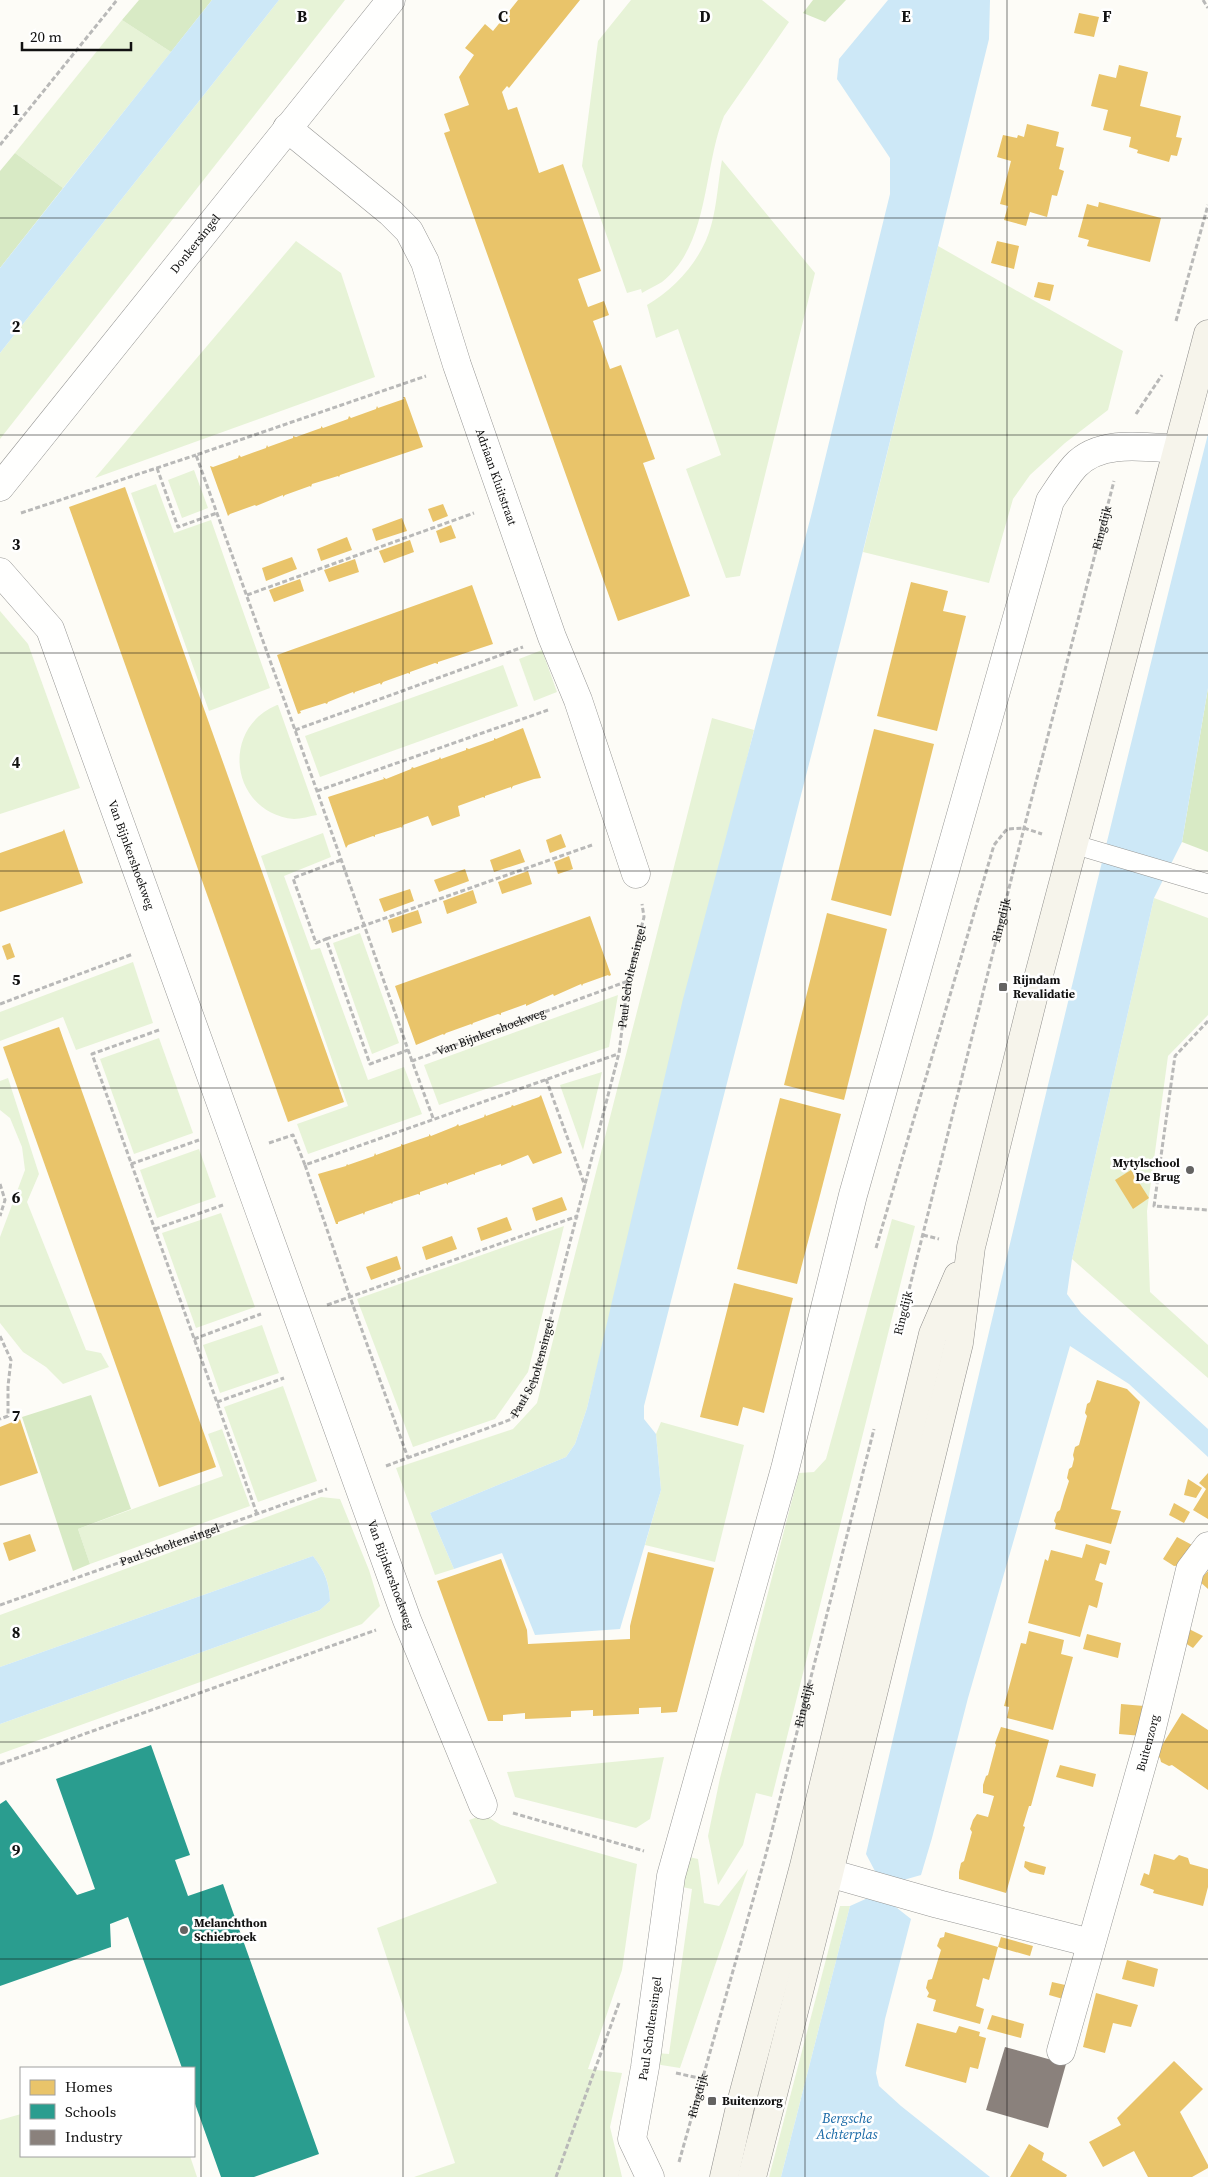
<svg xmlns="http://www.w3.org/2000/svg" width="1208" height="2177" font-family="'Source Serif 4',serif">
<rect width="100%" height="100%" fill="#fdfcf7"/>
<g fill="#e7f3d7">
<polygon points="279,0 345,0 0,439 0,353"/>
<path d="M631,0H762L789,22L724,116C703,167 710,244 662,282C656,286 648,289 642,293L641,289L627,293L582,166L598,41Z"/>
<polygon points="122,20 171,52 63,188 15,153"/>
<path d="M722,160L815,273L740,576L726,578L686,469L721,455L678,329L656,338L647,305C676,288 702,259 711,226C717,205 718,181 722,160Z"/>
<polygon points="296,241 341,273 375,377 95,478"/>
<polygon points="938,246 1123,351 1108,410 1065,443 1030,475 1013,499 989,583 863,552"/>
<polygon points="194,470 208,508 182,518 168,480"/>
<polygon points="156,484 174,533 211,520 270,688 209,711 131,493"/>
<polygon points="0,611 28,644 80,788 0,814"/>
<polygon points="542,650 557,692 534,701 519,659"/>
<polygon points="503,665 518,706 320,777 305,736"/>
<path d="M277,705H278L317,815C310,816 301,819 294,819C231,813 219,729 277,705Z"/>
<polygon points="712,718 754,730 587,1408 575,1444 566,1457 430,1513 454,1569 435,1575 396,1468 513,1429 537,1403"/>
<polygon points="323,833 331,857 284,876 311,950 320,948 368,1080 404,1067 422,1114 308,1154 297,1124 348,1106 261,856"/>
<polygon points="1154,898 1208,918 1208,1015 1168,1056 1147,1211 1150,1292 1208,1345 1208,1378 1072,1259"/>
<polygon points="360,933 399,1043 372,1054 333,943"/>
<polygon points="133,962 153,1023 76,1050 63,1017 0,1041 0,1012"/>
<polygon points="618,995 609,1047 439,1105 424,1065"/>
<polygon points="159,1038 193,1133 134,1154 100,1059"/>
<polygon points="602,1072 583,1150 560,1085"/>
<polygon points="8,1078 39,1174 27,1202 86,1350 101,1353 109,1367 63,1384 46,1367 23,1352 0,1323 0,1237 25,1170 22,1147 10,1118 0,1110 0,1081"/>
<polygon points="199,1149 216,1197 157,1218 140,1170"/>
<polygon points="221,1213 255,1307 196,1328 162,1233"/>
<polygon points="892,1219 915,1226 772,1797 756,1793 743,1845 718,1885 708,1836 720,1778 799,1473 814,1472 826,1459"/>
<polygon points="564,1226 528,1372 495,1419 413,1447 357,1299"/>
<polygon points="262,1325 279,1373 220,1393 203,1345"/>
<polygon points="283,1386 317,1481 258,1502 224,1407"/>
<polygon points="661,1422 744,1445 715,1562 645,1545 661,1490 656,1434"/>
<polygon points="222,1429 250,1506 90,1564 78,1529 223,1476 208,1434"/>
<path d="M321,1497L340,1499L369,1570L380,1606L362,1624L0,1754V1724L320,1610L330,1601C329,1582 325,1571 313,1556L0,1667V1615Z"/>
<polygon points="664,1757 650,1819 636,1828 515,1797 507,1772"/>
<polygon points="484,1815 501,1825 637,1864 622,1970 588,2069 622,2073 610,2127 622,2177 414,2177 455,2163 377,1928 497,1883 469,1820"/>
<polygon points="689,1857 698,1859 704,1903 719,1906 748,1869 680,2068 655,2064 656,2053 669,2054 692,1889 682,1887"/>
<polygon points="840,1906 850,1906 781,2177 769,2177"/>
<polygon points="21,2114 21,2156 190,2156 197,2177 0,2177 0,2120"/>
</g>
<g fill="#d8eac5">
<polygon points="139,0 212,0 171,52 122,20"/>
<polygon points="813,0 846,0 825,22 803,13"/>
<polygon points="15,153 63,188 0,268 0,171"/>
<polygon points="1208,688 1208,852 1182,842"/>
<polygon points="91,1395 131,1509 78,1529 90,1564 73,1571 22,1417"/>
</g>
<g fill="#cde8f7">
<polygon points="212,0 279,0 0,353 0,268"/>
<polygon points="888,0 990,0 989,39 846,620 644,1406 644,1419 656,1434 661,1490 620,1629 535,1635 502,1553 454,1569 430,1513 566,1457 575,1444 587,1408 683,999 811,516 890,194 890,158 837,79 839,59"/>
<path d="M1208,434V688L1182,842L1154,898L1072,1259L1067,1294L1081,1313L1208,1429V1457L1129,1384L1070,1346L968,1698L932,1838L921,1875L900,1881L877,1875L866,1854C977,1380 1089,906 1208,434Z"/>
<path d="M313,1556C325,1571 329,1583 330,1601L320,1610L0,1724V1667Z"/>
<polygon points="870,1897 892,1904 911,1919 885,2019 876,2073 879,2086 901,2106 990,2177 781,2177 850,1906"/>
</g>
<g fill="#e9c46a">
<polygon points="518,0 580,0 509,88 507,86 502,92 508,110 517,107 539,173 563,164 601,271 578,279 588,307 604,301 609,315 593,321 610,369 621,365 655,459 643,463 690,596 618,621 444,133 450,131 444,114 469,105 459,77 474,55 465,48 485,24 493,31"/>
<polygon points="1079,13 1099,17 1094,37 1074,33"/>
<polygon points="1119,65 1148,72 1140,106 1181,116 1176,137 1182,138 1177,156 1171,155 1169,162 1137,153 1138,150 1129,147 1131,137 1103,130 1108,110 1091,106 1099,74 1116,78"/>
<polygon points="1027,124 1059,132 1056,146 1064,148 1059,169 1064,171 1057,196 1052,195 1047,217 1030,212 1026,226 1004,220 1008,206 1000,204 1011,161 997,157 1003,135 1017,138 1018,135 1024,137"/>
<polygon points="1099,202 1161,218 1150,262 1087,246 1089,240 1078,237 1087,204 1098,207"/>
<polygon points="997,241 1019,246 1014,269 991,263"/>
<polygon points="1038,282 1054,285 1050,301 1034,297"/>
<polygon points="403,397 405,397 423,447 340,475 339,477 338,476 312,484 311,487 310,486 285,495 283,497 283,495 256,506 255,505 230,514 228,516 210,466 213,467 238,458 239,455 241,457 266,448 267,445 268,447 293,438 293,436 296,437 321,428 321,426 323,428 348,419 349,416 351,418 376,409 377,406 378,408 404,399"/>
<polygon points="125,487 344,1102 288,1122 69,507"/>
<polygon points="443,504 448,516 433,522 428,509"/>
<polygon points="402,518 407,531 376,541 372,529"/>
<polygon points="451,525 456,538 440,543 436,531"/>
<polygon points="347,537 352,550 321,561 317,549"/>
<polygon points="410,540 414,552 384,563 379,551"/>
<polygon points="292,557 297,569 266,581 262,568"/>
<polygon points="355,559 359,572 329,582 324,570"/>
<polygon points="300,579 304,591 274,602 269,590"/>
<polygon points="911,582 948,591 943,611 966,616 937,731 877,716"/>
<polygon points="472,585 493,644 438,662 438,664 435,663 410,672 410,674 408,673 383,682 381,685 380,683 355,692 354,694 353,692 328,702 327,704 325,703 300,711 301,713 298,714 277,655"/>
<polygon points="523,728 541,778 534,779 513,786 511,789 511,787 485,796 485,798 483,797 458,806 460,816 432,826 428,816 403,825 402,828 401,827 375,835 375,837 373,836 348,845 346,848 328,797 384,779 383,777 386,779 411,769 412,767 414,768 439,759 440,757 441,759 466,750 466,748 469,749 494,740 494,738 496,739"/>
<polygon points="874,729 934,744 891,916 831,900"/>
<polygon points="64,829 83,883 0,912 0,853 63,831"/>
<polygon points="561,834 566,847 550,853 546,840"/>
<polygon points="520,849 525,862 494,872 490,860"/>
<polygon points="569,856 573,869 558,874 554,862"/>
<polygon points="465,869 469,881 439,892 434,880"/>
<polygon points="528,871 532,884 502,894 498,882"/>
<polygon points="410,889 414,901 384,912 379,899"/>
<polygon points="473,890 477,903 447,914 443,901"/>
<polygon points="418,910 422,923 392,933 388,920"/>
<polygon points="827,913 887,929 844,1100 784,1085"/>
<polygon points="590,916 611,975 609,976 608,975 583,984 582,986 581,984 554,996 553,994 526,1006 526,1004 501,1013 501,1015 498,1014 473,1023 472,1025 471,1024 446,1033 444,1035 443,1034 416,1045 395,986"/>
<polygon points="10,943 15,957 7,960 2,946"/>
<polygon points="59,1027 216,1467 159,1487 3,1047"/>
<polygon points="541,1095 562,1153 533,1164 528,1155 501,1166 501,1164 475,1173 475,1175 473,1174 448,1183 448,1185 446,1183 420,1192 420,1195 418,1194 393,1202 392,1204 391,1203 365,1212 364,1215 363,1213 338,1222 338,1224 336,1224 318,1174 346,1166 347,1164 348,1165 374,1156 375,1153 376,1155 401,1146 401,1144 403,1145 429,1136 429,1134 431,1136 456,1126 458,1124 459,1126 484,1117 485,1114 486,1116 511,1107 512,1105 514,1106 539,1097"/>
<polygon points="780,1098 841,1114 797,1284 737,1269"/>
<polygon points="1131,1170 1149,1198 1133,1209 1115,1180"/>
<polygon points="562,1197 567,1210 536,1221 532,1208"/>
<polygon points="507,1217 512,1230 481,1241 477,1228"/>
<polygon points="452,1236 457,1249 426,1260 422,1247"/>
<polygon points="397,1256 401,1269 371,1280 366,1267"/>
<polygon points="734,1283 793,1298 764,1413 743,1407 738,1426 700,1417"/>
<polygon points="1097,1380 1127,1389 1140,1402 1111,1509 1121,1511 1111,1544 1055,1529 1056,1524 1054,1521 1057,1512 1060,1510 1064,1496 1069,1481 1067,1478 1069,1469 1072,1467 1074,1459 1073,1455 1075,1447 1079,1445 1087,1416 1085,1413 1087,1404 1090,1402"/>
<polygon points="20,1419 38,1473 0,1486 0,1427"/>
<polygon points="1208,1473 1208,1519 1193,1510 1206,1489 1199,1483"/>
<polygon points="1188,1479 1202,1488 1196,1498 1184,1495"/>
<polygon points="1174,1503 1190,1512 1184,1523 1169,1515"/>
<polygon points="30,1534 36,1551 9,1561 3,1543"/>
<polygon points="1177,1537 1196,1547 1183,1565 1174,1566 1163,1559"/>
<polygon points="1086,1544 1110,1551 1106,1565 1100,1563 1095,1580 1103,1583 1097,1608 1089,1605 1080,1637 1028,1623 1045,1559 1048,1561 1051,1550 1082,1558"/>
<polygon points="648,1552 714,1568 677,1712 661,1713 661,1707 639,1708 639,1714 593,1716 593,1710 571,1711 571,1717 525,1719 525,1713 503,1715 503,1721 488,1721 437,1581 501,1559 527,1630 528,1644 630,1639 630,1626"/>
<polygon points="1208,1571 1208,1589 1199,1581"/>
<polygon points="1187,1628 1203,1636 1193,1648 1185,1643"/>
<polygon points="1029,1631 1064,1640 1061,1654 1073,1657 1053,1730 1007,1718 1009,1707 1004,1706 1021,1643 1026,1644"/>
<polygon points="1087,1634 1121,1643 1118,1658 1083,1649"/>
<polygon points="1121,1704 1144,1706 1142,1736 1119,1734"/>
<polygon points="1182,1713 1208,1730 1208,1790 1172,1765 1169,1766 1161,1762 1160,1758 1156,1755"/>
<polygon points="1001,1727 1049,1740 1031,1806 1029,1806 1023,1826 1025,1827 1006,1893 959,1879 959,1872 961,1863 964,1861 972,1832 970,1829 973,1820 977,1814 988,1817 994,1796 983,1793 983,1785 986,1776 988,1775 996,1745 995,1743"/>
<polygon points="1060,1765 1096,1774 1093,1787 1056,1777"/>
<polygon points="1154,1854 1174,1860 1179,1855 1188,1858 1190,1864 1208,1869 1208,1887 1203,1906 1153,1893 1154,1890 1140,1885 1144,1873 1149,1875"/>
<polygon points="1025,1861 1046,1867 1044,1875 1030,1872 1024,1867"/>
<polygon points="945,1932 998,1947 989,1980 983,1978 976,2006 984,2009 980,2024 933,2011 936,2000 927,1997 929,1993 926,1988 928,1980 932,1979 941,1950 937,1946 940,1938 944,1937"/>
<polygon points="1001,1937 1033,1946 1030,1956 998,1947"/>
<polygon points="1127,1960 1158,1969 1154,1987 1122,1979"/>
<polygon points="1052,1982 1074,1987 1070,2001 1049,1995"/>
<polygon points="1096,1993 1138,2005 1131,2027 1113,2023 1105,2053 1083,2047"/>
<polygon points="992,2015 1024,2024 1021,2038 987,2029"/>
<polygon points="917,2023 956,2033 959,2026 980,2032 979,2036 986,2038 978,2069 970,2067 966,2083 905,2066"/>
<polygon points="1174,2061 1203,2089 1180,2112 1208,2165 1208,2168 1192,2177 1148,2177 1134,2151 1103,2167 1089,2142 1121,2125 1117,2118"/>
<polygon points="1029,2144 1044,2153 1042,2160 1067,2175 1066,2177 1010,2177"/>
</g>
<polygon fill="#2a9d8f" points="151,1745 190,1855 175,1860 188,1896 223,1884 319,2154 254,2177 221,2177 194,2101 194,2068 182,2068 128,1917 110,1924 111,1947 0,1986 0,1804 6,1800 77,1895 95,1889 56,1779"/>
<polygon fill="#8a817c" points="1005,2047 1066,2064 1048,2128 986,2110"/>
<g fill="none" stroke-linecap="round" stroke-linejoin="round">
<defs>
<polyline id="lane" points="1073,844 1208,884"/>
<g id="street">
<path id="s6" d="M287,128L391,213L409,231L425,262L457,365L552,637L578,700L636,874"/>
<path id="s7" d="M0,487L391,0"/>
<path id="s8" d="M0,572L50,629L407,1620L483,1805"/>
<polyline points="808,1867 938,1904 1091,1943"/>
<path id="s9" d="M1061,2051L1150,1736L1190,1570L1208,1546"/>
<path id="s10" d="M650,2177L632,2139L645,2067L671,1876L785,1469L853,1195L1050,501C1058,489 1066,476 1075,466C1100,439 1145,447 1177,449"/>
</g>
<g id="secondary">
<polyline points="724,2177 740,2107 804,1866 933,1334 958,1276"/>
<polyline points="752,2177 829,1873 959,1343 971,1247 1036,986 1208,334"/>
</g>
</defs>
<use href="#lane" stroke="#979795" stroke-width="20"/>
<use href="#street" stroke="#979795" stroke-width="29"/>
<use href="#secondary" stroke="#8e8d8b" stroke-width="29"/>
<g stroke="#b9b9b8" stroke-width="3" stroke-dasharray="5 2.5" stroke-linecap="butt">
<polyline points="1203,0 1208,8"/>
<polyline points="0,145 117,0"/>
<polyline points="1176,321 1208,205"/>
<polyline points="1136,414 1162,375"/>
<polyline points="157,468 178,527 217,513"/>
<polyline points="21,513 196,455"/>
<polyline points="247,595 474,513"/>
<polyline points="295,730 523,647"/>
<polyline points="317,791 548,710"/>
<polyline points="341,860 293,878 316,943 326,939 370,1064 408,1050"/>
<polyline points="326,939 592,845"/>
<polyline points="0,1004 133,954"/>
<polyline points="1208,1021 1175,1056 1154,1206 1208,1210"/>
<polyline points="159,1030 92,1054 257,1514"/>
<polyline points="412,1061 317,791 196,455 426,376"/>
<polyline points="546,1079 585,1186"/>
<path id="s1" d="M433,1118L412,1061L628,981"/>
<polyline points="269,1143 293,1135 305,1165 618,1054"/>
<polyline points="131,1164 199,1140"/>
<polyline points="305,1165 350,1297 408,1458"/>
<polyline points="0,1184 5,1200 0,1216"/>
<polyline points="155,1229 223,1205"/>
<polyline points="923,1235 939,1239"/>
<polyline points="876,1248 994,845 1007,829 1024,828 1042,834"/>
<polyline points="327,1305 578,1216"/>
<path id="s2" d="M902,1318L1024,828L1114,481"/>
<polyline points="0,1336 11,1360 8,1386 8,1416 0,1419"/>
<polyline points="194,1339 261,1314"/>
<polyline points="217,1402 284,1378"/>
<path id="s3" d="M386,1466L512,1419L534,1381L619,1053L628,981L644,917L642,904"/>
<path id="s4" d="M0,1605L327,1489"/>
<polyline points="0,1764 376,1630"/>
<polyline points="513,1813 644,1851"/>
<polyline points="676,2073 703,2079"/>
<path id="s5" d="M679,2162L766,1854L874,1429"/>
<polyline points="556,2177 619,2003"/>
</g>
<use href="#lane" stroke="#fffffe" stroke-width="19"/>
<use href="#street" stroke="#fffffe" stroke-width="28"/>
<use href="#secondary" stroke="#f6f4eb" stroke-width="28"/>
</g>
<path fill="none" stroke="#111" stroke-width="1" stroke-opacity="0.55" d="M201,0V2177M403,0V2177M604,0V2177M805,0V2177M1007,0V2177M0,218H1208M0,435H1208M0,653H1208M0,871H1208M0,1088H1208M0,1306H1208M0,1524H1208M0,1742H1208M0,1959H1208"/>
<g fill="#646362" stroke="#fff" stroke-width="2">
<rect x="998" y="982" width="10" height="10" rx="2.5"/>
<circle cx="1190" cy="1170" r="5"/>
<circle cx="184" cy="1930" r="5"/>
<rect x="707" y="2096" width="10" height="10" rx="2.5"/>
</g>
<g text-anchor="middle" stroke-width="5" stroke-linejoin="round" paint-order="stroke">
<g font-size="12" fill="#111" stroke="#fff">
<text dy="4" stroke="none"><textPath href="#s7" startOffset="312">Donkersingel</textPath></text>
<text dy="4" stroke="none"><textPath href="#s6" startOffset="421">Adriaan Kluitstraat</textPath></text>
<text dy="4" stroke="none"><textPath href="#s2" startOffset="815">Ringdijk</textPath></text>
<text dy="4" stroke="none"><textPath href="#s8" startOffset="316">Van Bijnkershoekweg</textPath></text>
<text dy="4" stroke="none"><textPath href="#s2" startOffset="410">Ringdijk</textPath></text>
<text dy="4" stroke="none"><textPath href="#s3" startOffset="595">Paul Scholtensingel</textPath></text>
<text dy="4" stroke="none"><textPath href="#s1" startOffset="145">Van Bijnkershoekweg</textPath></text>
<text transform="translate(903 1313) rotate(-76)" y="4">Ringdijk</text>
<text dy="4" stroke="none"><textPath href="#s3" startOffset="190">Paul Scholtensingel</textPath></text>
<text dy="4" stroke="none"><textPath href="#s4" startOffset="180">Paul Scholtensingel</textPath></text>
<text dy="4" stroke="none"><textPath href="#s8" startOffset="1081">Van Bijnkershoekweg</textPath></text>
<text dy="4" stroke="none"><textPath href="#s5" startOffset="474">Ringdijk</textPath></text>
<text dy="4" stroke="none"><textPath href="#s9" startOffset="320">Buitenzorg</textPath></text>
<text dy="4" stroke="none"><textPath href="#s10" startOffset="154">Paul Scholtensingel</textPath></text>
<text dy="4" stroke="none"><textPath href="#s5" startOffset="69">Ringdijk</textPath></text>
</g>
<g font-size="12" font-weight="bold" fill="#111" stroke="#fff" text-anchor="start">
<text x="1013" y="984">Rijndam<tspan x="1013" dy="14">Revalidatie</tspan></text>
<text x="1180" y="1167" text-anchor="end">Mytylschool<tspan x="1180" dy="14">De Brug</tspan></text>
<text x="194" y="1927">Melanchthon<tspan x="194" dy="14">Schiebroek</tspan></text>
<text x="722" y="2105">Buitenzorg</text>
</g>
<g font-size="14" font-style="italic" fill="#1768a6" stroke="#fff">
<text x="847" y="2123">Bergsche<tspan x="847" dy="16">Achterplas</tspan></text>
</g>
</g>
<g font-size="16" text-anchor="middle" font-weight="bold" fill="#111" stroke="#fff" stroke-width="5" stroke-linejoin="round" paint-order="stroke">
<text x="302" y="22">B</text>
<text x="503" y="22">C</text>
<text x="705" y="22">D</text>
<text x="906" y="22">E</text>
<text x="1107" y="22">F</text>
<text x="16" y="115">1</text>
<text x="16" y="332">2</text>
<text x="16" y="550">3</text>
<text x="16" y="768">4</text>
<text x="16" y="985">5</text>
<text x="16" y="1203">6</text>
<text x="16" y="1421">7</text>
<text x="16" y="1638">8</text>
<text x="16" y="1856">9</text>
</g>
<rect x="20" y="2067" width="175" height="90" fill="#ffffff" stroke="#a0a0a0"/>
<rect x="30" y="2080" width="25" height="15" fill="#e9c46a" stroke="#a0a0a0"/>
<text x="65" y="2092" font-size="15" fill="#111111">Homes</text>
<rect x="30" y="2104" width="25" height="15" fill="#2a9d8f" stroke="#a0a0a0"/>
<text x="65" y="2117" font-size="15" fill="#111111">Schools</text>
<rect x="30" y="2130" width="25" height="15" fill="#8a817c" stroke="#a0a0a0"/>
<text x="65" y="2142" font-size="15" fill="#111111">Industry</text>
<path d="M22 42v8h109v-8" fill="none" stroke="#111111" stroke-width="2.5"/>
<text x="30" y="42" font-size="15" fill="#111111" stroke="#ffffff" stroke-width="4" paint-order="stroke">20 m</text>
</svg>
